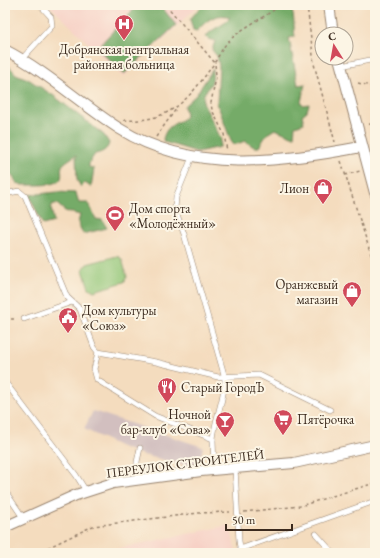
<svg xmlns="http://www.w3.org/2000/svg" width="380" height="558" font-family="'EB Garamond',serif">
<rect width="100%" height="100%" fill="#fcf5e5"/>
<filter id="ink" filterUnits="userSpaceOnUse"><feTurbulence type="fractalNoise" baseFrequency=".025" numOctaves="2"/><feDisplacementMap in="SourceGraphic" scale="8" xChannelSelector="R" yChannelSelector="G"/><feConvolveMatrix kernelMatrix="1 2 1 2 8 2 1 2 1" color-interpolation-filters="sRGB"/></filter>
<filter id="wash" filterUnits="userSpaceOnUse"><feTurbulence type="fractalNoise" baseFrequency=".012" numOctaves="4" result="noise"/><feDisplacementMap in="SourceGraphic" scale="16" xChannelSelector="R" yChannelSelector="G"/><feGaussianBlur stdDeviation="0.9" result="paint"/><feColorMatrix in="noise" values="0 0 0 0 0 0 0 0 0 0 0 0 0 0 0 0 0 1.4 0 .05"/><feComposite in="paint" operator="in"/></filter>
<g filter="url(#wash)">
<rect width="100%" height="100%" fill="#f4dcbe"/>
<g fill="#f7d1c6">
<polygon points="49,5 199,5 123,77"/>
<polygon points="230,525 236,553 101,553 101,552"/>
</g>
<polygon fill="#d2bfbf" points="93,411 203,447 199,464 185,465 143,455 121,447 84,429"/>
<polygon fill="#92c677" stroke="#66784a" points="117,256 122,259 127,277 124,282 94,291 89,288 83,270 87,264"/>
<g fill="#75ab68" stroke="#586a43">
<polygon points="138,5 160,5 176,25 124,74 97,48"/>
<path d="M203,5H288C296,12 293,26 295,37L289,38L298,85L305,84L301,102L303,105L309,104L307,111L302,115L304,123L295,126L294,137L275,129L267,134L259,147H254L245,141L234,145L231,141L217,103L219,66L217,56L212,50L215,41L208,39L206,37C212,27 224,27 230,17C216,12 206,21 197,31L193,30L190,19Z"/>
<path d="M5,62L16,74L28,79L54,96L104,135L109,143C108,150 101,153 95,154L89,163V167L94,169L91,187L85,183L81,187L77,180L76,155C72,158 64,162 62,166C60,171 64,177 59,181C54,186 29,185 22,185L17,183L5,166Z"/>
<path d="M213,69L212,82L204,94L203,102L221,139L220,147L197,152L164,142L163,139C167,123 177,125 186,116L184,106L196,95Z"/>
<polygon points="57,192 76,193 79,203 88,203 96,219 102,220 107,228 83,234 78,223 80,215 65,211 57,204 53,204 51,208 54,222 43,225 29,195"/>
</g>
</g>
<g filter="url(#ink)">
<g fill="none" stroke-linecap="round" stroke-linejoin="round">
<defs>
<g id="service">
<polyline points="21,60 52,26 51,17 40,5"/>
<polyline points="341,66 375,59"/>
<path d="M192,157L176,197L175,209L184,234L225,378C225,398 215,418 213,439"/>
<polyline points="5,194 19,191 25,196 67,297 80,309 94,347 98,352 94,369 97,380 155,416 213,439 214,470"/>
<polyline points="24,319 72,302"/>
<polyline points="98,352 156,362 218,377 259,375 330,410"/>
<polyline points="5,382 76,475 86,491"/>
<polyline points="235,468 239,541 241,553"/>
<polyline points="138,480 137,462 140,448"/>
<polyline points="5,491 24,519"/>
<polyline points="316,534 333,553"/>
<polyline points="240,549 375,501"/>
</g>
<g id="minor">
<polyline points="329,5 333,34"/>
<path d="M5,50C46,71 81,104 120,129C192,174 282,162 361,147"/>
<polyline points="339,58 375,193"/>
<polyline points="5,527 76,495 113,483 201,471 294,463 375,445"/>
</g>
</defs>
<use href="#service" stroke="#98836e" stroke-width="6"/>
<use href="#minor" stroke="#98836e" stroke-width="12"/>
<g stroke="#98836e" stroke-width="1.5" stroke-dasharray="3 3" stroke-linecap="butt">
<polyline points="166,5 215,63 216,77 211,103 212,110 224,134 227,151"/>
<polyline points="307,5 314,64 335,142"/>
<polyline points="358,83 375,87"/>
<path d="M124,120C170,123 189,99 213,65C218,58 221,50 226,44C240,28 264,18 281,5"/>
<polyline points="369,124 375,125"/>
<polyline points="156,137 176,109"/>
<polyline points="341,161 375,267"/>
<polyline points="345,175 360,171"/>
<polyline points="5,319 17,319"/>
<polyline points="244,512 300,506 375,483"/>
<polyline points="37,553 93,526 199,513 230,512"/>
</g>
<use href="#service" stroke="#fff" stroke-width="5"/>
<use href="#minor" stroke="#fff" stroke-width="10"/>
</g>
</g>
<defs>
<symbol id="hospital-pin" viewBox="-11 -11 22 30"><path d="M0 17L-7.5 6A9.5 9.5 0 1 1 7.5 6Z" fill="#d1495b" stroke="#fcf5e5"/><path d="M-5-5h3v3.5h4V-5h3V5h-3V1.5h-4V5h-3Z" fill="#fff"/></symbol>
<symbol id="shop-pin" viewBox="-11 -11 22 30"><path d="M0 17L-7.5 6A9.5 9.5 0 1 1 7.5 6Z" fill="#d1495b" stroke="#fcf5e5"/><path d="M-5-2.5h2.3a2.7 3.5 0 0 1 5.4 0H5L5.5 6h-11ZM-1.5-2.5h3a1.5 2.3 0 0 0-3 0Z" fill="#fff"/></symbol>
<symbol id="stadium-pin" viewBox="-11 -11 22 30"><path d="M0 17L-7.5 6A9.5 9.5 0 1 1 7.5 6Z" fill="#d1495b" stroke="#fcf5e5"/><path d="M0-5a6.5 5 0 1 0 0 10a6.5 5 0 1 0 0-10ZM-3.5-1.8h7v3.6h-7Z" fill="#fff"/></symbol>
<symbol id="civic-pin" viewBox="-11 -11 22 30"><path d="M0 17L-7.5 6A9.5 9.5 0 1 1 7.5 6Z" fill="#d1495b" stroke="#fcf5e5"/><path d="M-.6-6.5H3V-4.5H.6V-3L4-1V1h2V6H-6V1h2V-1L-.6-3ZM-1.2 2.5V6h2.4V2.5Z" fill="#fff"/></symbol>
<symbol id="restaurant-pin" viewBox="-11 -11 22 30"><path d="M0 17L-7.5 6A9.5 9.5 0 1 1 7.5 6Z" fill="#d1495b" stroke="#fcf5e5"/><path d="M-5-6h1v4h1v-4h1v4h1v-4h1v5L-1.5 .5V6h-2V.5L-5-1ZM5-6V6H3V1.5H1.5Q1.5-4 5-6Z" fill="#fff"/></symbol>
<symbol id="supermarket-pin" viewBox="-11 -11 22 30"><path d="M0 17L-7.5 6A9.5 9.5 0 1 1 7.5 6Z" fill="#d1495b" stroke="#fcf5e5"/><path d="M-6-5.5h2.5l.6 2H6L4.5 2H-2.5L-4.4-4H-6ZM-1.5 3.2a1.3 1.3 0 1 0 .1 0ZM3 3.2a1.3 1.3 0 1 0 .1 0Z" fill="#fff"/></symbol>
<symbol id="bar-pin" viewBox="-11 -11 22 30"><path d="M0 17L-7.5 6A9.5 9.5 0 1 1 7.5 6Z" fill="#d1495b" stroke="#fcf5e5"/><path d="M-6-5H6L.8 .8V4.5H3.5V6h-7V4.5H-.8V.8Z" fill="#fff"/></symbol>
</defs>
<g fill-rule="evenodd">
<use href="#hospital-pin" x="113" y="13" width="22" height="30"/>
<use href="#shop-pin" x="312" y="177" width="22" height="30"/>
<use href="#stadium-pin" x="104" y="204" width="22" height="30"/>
<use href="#shop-pin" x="341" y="280" width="22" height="30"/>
<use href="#civic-pin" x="57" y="306" width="22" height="30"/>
<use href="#restaurant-pin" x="156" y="376" width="22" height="30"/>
<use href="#supermarket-pin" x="272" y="408" width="22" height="30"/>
<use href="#bar-pin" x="214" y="410" width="22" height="30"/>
</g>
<g text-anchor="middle" stroke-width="4" stroke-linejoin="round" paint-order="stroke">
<g font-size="13" fill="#3b2a1e" stroke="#fcf5e5" text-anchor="start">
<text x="124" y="54" text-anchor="middle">Добрянская центральная<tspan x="124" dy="15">районная больница</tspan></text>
<text x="309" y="193" text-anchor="end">Лион</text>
<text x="129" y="213">Дом спорта<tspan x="129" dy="15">«Молодёжный»</tspan></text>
<text x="338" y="289" text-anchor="end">Оранжевый<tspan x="338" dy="15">магазин</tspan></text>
<text x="82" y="315">Дом культуры<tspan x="82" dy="15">«Союз»</tspan></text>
<text x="181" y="392">Старый ГородЪ</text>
<text x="211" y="419" text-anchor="end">Ночной<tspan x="211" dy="15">бар-клуб «Сова»</tspan></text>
<text x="297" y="424">Пятёрочка</text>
</g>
<g font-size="13" fill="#3b2a1e" stroke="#fcf5e5">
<text transform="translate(185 463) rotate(-7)" y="5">ПЕРЕУЛОК СТРОИТЕЛЕЙ</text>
</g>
</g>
<rect width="380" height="558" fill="none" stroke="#fcf5e5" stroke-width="20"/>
<g transform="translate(334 46) rotate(349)"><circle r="19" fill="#fcf5e5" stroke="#afa495"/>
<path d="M0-3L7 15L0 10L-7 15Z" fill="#d1495b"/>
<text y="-6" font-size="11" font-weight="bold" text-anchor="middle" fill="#3b2a1e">С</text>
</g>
<path d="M226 524v6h66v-6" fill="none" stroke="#3b2a1e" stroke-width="2"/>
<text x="232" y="524" font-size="12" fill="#3b2a1e" stroke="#fcf5e5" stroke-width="3" paint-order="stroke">50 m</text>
</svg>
